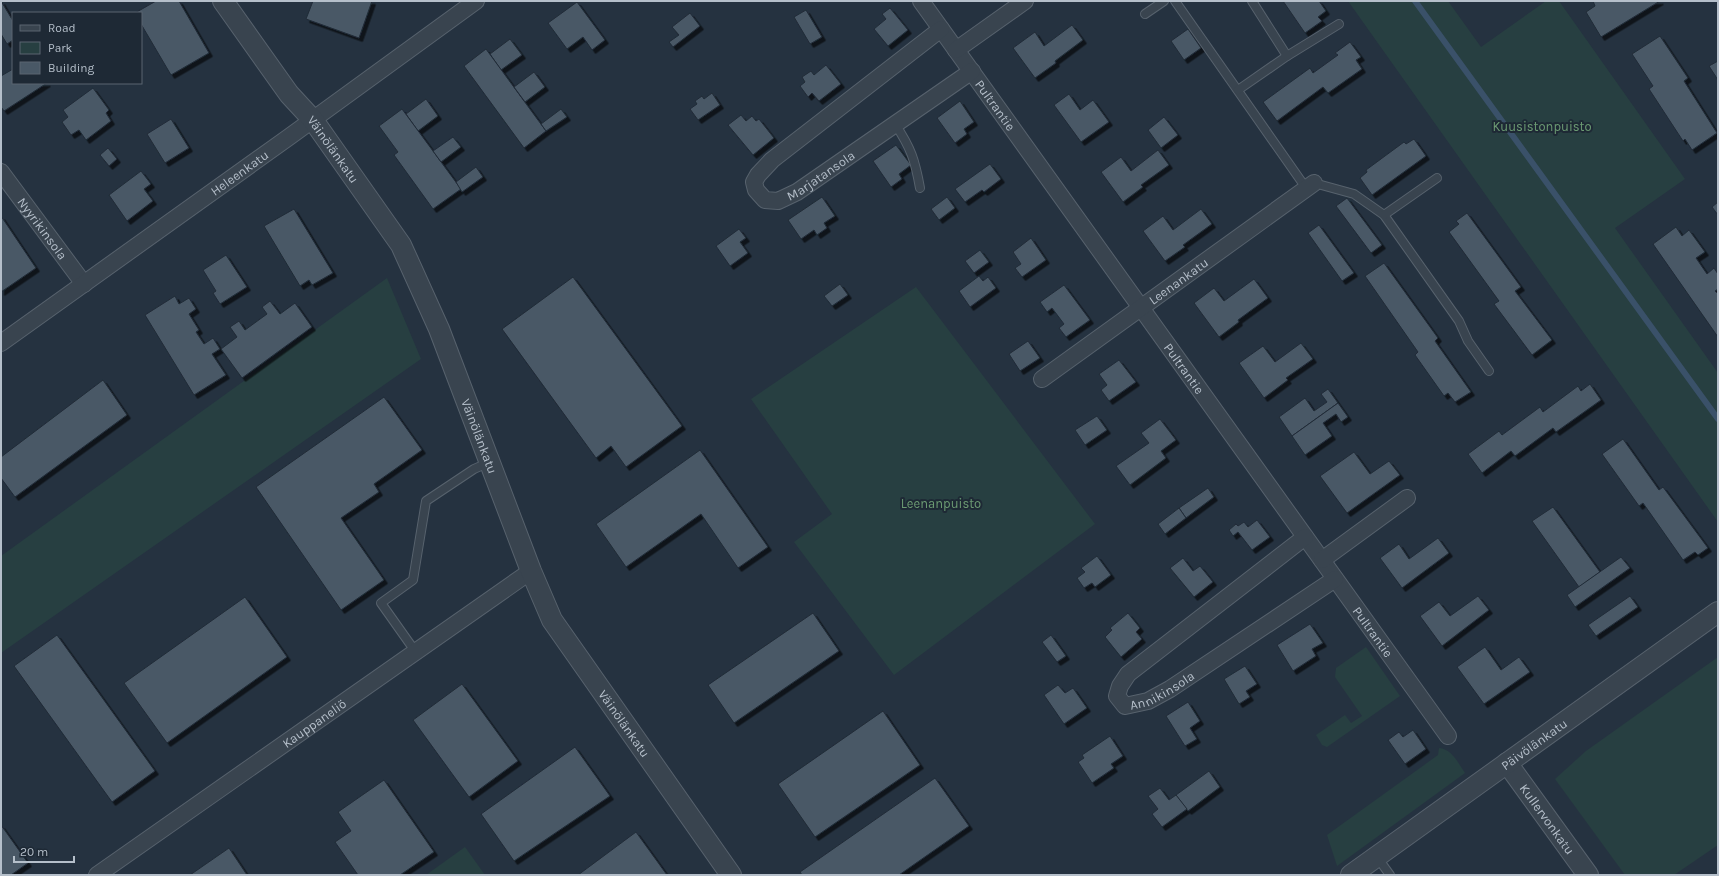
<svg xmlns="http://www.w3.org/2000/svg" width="1719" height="876" font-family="Karla,sans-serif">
<defs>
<filter id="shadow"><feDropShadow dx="3.5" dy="3.5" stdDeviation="0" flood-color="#0009"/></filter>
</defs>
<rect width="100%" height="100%" fill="#253240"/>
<g fill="#273f41">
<polygon points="1348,1 1448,1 1481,47 1546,1 1559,1 1685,179 1615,228 1718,373 1718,522"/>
<polygon points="387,278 421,359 1,653 1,556"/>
<polygon points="916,287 1095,524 894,675 794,542 832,514 751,399"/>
<polygon points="1366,647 1400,696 1327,747 1322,745 1316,735 1345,715 1351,723 1362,716 1335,677 1336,668"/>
<polygon points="1718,657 1718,845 1674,875 1625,875 1555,779 1586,751"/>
<path d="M1439,748C1452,749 1458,763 1465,773L1337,866L1327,835L1438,755Z"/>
<polygon points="465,847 485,875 426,875"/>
</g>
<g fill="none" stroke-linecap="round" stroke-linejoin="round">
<polyline stroke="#3a5169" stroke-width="6" points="1415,1 1718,419"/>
</g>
<g fill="#495866" stroke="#202b37" filter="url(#shadow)">
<polygon points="1,1 13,21 13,40 7,44 1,34"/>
<polygon points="156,1 179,1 209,53 171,75 141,24 141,13 135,13"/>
<polygon points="313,1 372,1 359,38 306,19"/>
<polygon points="1283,1 1319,1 1326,11 1318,17 1322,21 1305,33"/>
<polygon points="1593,1 1660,1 1601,37 1586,12 1595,6"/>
<polygon points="577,2 605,40 592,50 583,37 567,49 548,23"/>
<polygon points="890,8 908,30 888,46 874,29 886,19 882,14"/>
<polygon points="806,10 822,37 810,44 794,17"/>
<polygon points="690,13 700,26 673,47 669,42 679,35 672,27"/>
<polygon points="1072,25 1083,40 1055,61 1056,63 1035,78 1013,48 1035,32 1044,46"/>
<polygon points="1188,29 1201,48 1184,60 1171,41"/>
<polygon points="1660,36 1688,78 1684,81 1717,133 1692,150 1685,139 1683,141 1649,89 1653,86 1632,54"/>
<polygon points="510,39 522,55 501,70 490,54"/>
<polygon points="1350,42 1361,57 1356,60 1362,69 1328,93 1323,87 1277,121 1263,102 1310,68 1313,73 1338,55 1335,53"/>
<polygon points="486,49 546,131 524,148 464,66"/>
<polygon points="1718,61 1718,80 1709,66"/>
<polygon points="826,65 841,84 819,101 812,93 808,97 800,86 805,82 802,77 811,71 814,75"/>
<polygon points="13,69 13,83 47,83 4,111 1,107 1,76"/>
<polygon points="534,72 545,87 525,102 514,87"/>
<polygon points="93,88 109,110 106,113 111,121 86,140 79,130 71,135 62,122 68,117 63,110"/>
<polygon points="712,93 720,105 698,120 690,109 697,104 695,101 702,96 704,99"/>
<polygon points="1069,94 1080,110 1093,100 1109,122 1081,142 1054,105"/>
<polygon points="426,99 438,116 418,131 406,114"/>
<polygon points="960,101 974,122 964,129 967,134 955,143 937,118"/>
<polygon points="402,109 461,189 433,209 394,155 398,152 379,126"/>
<polygon points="561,109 567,117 546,131 541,124"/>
<polygon points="741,115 746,121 752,116 756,121 759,119 774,138 753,155 728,125"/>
<polygon points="1164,117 1178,135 1161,148 1148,130"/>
<polygon points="171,119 189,148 165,163 147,134"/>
<polygon points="453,137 461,147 441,162 433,151"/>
<polygon points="1414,139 1426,156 1372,195 1360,178 1367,172 1366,170 1404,142 1406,144"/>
<polygon points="896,145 911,165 899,174 902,179 891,187 873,161"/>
<polygon points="108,148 117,159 109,166 100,155"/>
<polygon points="1158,150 1169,165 1141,185 1143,187 1123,202 1101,172 1121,157 1131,171"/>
<polygon points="990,164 1001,179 984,192 982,190 965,202 955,189"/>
<polygon points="476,167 483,177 462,192 456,182"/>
<polygon points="141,171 151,184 144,189 153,201 127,221 109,195"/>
<polygon points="822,197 835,216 824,223 827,228 817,235 814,230 801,239 788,220"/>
<polygon points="947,197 955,208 939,220 931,209"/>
<polygon points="1347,198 1382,245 1371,253 1336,206"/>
<polygon points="1718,202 1718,215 1712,207"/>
<polygon points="294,209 333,273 312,285 309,280 300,286 264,226"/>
<polygon points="1201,209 1212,224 1183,245 1185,247 1165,261 1143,231 1163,216 1173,230"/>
<polygon points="1467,213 1521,287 1515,291 1552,340 1532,355 1494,304 1499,301 1449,232 1459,224 1456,221"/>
<polygon points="1,216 36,268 1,292"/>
<polygon points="1319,225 1354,273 1342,281 1308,233"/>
<polygon points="1676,227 1682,236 1689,230 1705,252 1696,258 1707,274 1714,268 1718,274 1718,289 1715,291 1718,294 1718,337 1653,244"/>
<polygon points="739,229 746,238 740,242 748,253 730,266 716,246"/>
<polygon points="1031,238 1046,260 1022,277 1015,268 1021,264 1013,252"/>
<polygon points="980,250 989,262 974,273 965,261"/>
<polygon points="226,255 247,287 220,304 213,293 216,291 203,270"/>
<polygon points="1384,263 1438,338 1435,341 1471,392 1455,402 1448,393 1444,396 1415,355 1418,352 1365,276"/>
<polygon points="979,276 983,281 988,277 996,288 970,307 959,291"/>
<polygon points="573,277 682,426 626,467 611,446 596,458 502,329"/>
<polygon points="1254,279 1268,298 1238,320 1239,322 1219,337 1194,303 1214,288 1224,301"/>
<polygon points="840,284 848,295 832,306 824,296"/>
<polygon points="1064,285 1090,320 1066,337 1059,328 1064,324 1052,308 1047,312 1040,302"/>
<polygon points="175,296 179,304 189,298 196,309 189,314 199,330 196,332 204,344 213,338 220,349 212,354 226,375 194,395 145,315"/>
<polygon points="270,301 280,314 295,303 312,327 242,378 221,349 237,337 230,327 239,321 245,330 267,314 262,307"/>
<polygon points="1028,341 1040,358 1020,371 1009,354"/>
<polygon points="1301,343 1313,359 1286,378 1288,380 1264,398 1239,363 1263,346 1275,362"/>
<polygon points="1119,360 1136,382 1109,401 1101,390 1107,385 1099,374"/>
<polygon points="103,380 127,415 15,497 1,478 1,457"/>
<polygon points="1590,384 1601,400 1556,432 1553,428 1515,456 1511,451 1482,473 1468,454 1499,431 1502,435 1540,407 1543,412 1578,386 1581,391"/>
<polygon points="1328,389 1338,403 1292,436 1279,417 1305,398 1314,411 1327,402 1321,394"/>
<polygon points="384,397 422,450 374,484 379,492 341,518 384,580 341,610 256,487"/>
<polygon points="1338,403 1348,417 1341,422 1336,414 1323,423 1332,436 1305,455 1292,436"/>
<polygon points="1097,416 1107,430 1085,445 1075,430"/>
<polygon points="1160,419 1176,440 1161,451 1166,458 1130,485 1116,466 1149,443 1141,433"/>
<polygon points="1623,439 1659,490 1663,487 1708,548 1698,555 1695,552 1683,560 1643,503 1639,506 1602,454"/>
<polygon points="700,450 768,547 738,568 701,514 626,567 596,524"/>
<polygon points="1354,452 1370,474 1389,461 1400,475 1347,513 1320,476"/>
<polygon points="1208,488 1214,497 1186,518 1179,508"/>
<polygon points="1553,507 1600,572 1579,587 1532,521"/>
<polygon points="1179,508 1186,518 1165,534 1158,524"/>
<polygon points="1257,520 1270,537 1252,550 1238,532 1233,536 1229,530 1236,524 1238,526 1244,522 1248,527"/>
<polygon points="1438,538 1449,553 1402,588 1380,558 1399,544 1409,559"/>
<polygon points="1097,556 1111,575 1095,587 1092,583 1084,588 1077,578 1085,572 1081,568"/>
<polygon points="1621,557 1630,568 1575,607 1567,595"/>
<polygon points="1183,558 1193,571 1200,566 1213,582 1194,597 1170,568"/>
<polygon points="1478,596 1489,610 1442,646 1420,616 1439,602 1450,616"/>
<polygon points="1630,596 1638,607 1596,636 1588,625"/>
<polygon points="245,597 287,657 167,743 124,683"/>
<polygon points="813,613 839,651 734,723 708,685"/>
<polygon points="1128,613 1140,628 1136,632 1142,639 1121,657 1105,637 1112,630 1110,628"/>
<polygon points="1310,624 1323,643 1312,649 1316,656 1293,671 1277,645"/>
<polygon points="57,635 155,771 112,802 14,666"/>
<polygon points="1051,635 1066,656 1057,662 1042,642"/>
<polygon points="1485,647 1501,670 1519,657 1530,672 1484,704 1457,667"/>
<polygon points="1245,666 1257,684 1246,691 1250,697 1239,704 1224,679"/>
<polygon points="462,684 518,761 469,797 413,720"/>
<polygon points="1058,685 1065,693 1073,688 1087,708 1064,724 1044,695"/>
<polygon points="1188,702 1200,721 1190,728 1197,739 1185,746 1166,716"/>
<polygon points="883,711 920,765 815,837 778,784"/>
<polygon points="1413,730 1426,749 1405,764 1388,740 1399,732 1403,737"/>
<polygon points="1110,736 1123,756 1111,764 1114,768 1092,783 1078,762 1084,758 1082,755"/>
<polygon points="575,747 610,796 514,861 481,814"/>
<polygon points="1209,771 1220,787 1188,811 1176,795"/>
<polygon points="935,778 969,826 899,875 802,875 800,872"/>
<polygon points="384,780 434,852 400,875 358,875 335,842 351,831 338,812"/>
<polygon points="1160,788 1169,800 1176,795 1187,809 1162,827 1152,814 1158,809 1148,796"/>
<polygon points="1,825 28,863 11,875 1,875"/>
<polygon points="636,832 667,875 578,875"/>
<polygon points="229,848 247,875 190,875"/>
</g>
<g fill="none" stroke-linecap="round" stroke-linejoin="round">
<defs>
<g id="service">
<polyline points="1175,1 1306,188"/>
<polyline points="1145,14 1164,1"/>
<polyline points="1287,56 1339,24"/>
<polyline points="1238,90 1287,56 1252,1"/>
<path d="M895,124C911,148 915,160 920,188"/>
<polyline points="1314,183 1354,194 1384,215 1459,321 1468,341 1489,371"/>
<polyline points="1384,215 1437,178"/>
<polyline points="415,651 381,603 413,580 426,501 474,469 490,462"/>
<polyline points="1377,857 1390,875"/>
</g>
<g id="minor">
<path id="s1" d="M921,1L1448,736"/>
<path id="s2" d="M941,29L772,160L758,175L754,182L756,190L765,200L778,201L797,192L972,71"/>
<polyline points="956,50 1025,1"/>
<path id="s3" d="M1,172L84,284"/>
<path id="s4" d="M1,343L289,137L476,1"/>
<path id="s5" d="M1042,379L1314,183"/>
<path id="s6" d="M1305,537L1128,674L1120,686L1117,696L1125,706L1148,701L1170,689L1335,579"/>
<polyline points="1322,560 1407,498"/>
<path id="s7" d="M97,875L531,571"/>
</g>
<g id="tertiary">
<path id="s8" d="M223,1L289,94L313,120L401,245L439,329L531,571L552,620L731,875"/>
<path id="s9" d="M1507,763L1588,875"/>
<path id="s10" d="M1351,875L1718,612"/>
</g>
</defs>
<use href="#service" stroke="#57626d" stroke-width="10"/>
<use href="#minor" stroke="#57626d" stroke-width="18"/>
<use href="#tertiary" stroke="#57626d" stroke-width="22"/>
<use href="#service" stroke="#39444f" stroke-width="8"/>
<use href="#minor" stroke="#39444f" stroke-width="16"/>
<use href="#tertiary" stroke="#39444f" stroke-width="20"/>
</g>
<g text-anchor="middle" stroke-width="4" stroke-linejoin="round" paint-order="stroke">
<g font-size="13" fill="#b5bfca" stroke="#1e2935">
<text dy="5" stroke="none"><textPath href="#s1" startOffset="128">Pultrantie</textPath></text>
<text dy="5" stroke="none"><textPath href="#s8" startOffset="185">Väinölänkatu</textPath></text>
<text dy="5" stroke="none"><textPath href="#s4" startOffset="293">Heleenkatu</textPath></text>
<text dy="5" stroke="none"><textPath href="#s2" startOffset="327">Marjatansola</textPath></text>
<text dy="5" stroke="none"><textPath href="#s3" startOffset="70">Nyyrikinsola</textPath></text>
<text dy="5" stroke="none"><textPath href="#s5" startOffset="168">Leenankatu</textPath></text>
<text dy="5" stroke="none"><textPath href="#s1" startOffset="452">Pultrantie</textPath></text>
<text dy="5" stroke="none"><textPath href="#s8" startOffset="509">Väinölänkatu</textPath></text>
<text dy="5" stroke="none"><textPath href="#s1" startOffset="776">Pultrantie</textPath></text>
<text dy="5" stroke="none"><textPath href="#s6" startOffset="302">Annikinsola</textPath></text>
<text dy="5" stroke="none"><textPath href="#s7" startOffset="265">Kauppaneliö</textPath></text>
<text dy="5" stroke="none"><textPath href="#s8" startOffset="833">Väinölänkatu</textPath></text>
<text dy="5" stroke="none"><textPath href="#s10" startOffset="225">Päivölänkatu</textPath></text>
<text dy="5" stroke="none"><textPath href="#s9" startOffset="69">Kullervonkatu</textPath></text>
</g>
<g font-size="13" fill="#6c9b73" stroke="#1e2935">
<text x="1542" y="131">Kuusistonpuisto</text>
<text x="941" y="508">Leenanpuisto</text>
</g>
</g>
<rect width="1719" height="876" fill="none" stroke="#b5bfca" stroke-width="4"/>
<rect x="12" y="12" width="130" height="72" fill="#1e2935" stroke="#5a6571"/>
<rect x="20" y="25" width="20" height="6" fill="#39444f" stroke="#5a6571"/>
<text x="48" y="32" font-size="12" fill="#b5bfca">Road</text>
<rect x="20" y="42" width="20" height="12" fill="#273f41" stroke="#5a6571"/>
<text x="48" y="52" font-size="12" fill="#b5bfca">Park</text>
<rect x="20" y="62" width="20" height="12" fill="#495866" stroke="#5a6571"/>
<text x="48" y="72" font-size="12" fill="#b5bfca">Building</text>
<path d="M14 856v6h60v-6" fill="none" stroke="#b5bfca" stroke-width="2"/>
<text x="20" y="856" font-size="12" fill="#b5bfca" stroke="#1e2935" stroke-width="3" paint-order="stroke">20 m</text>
</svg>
